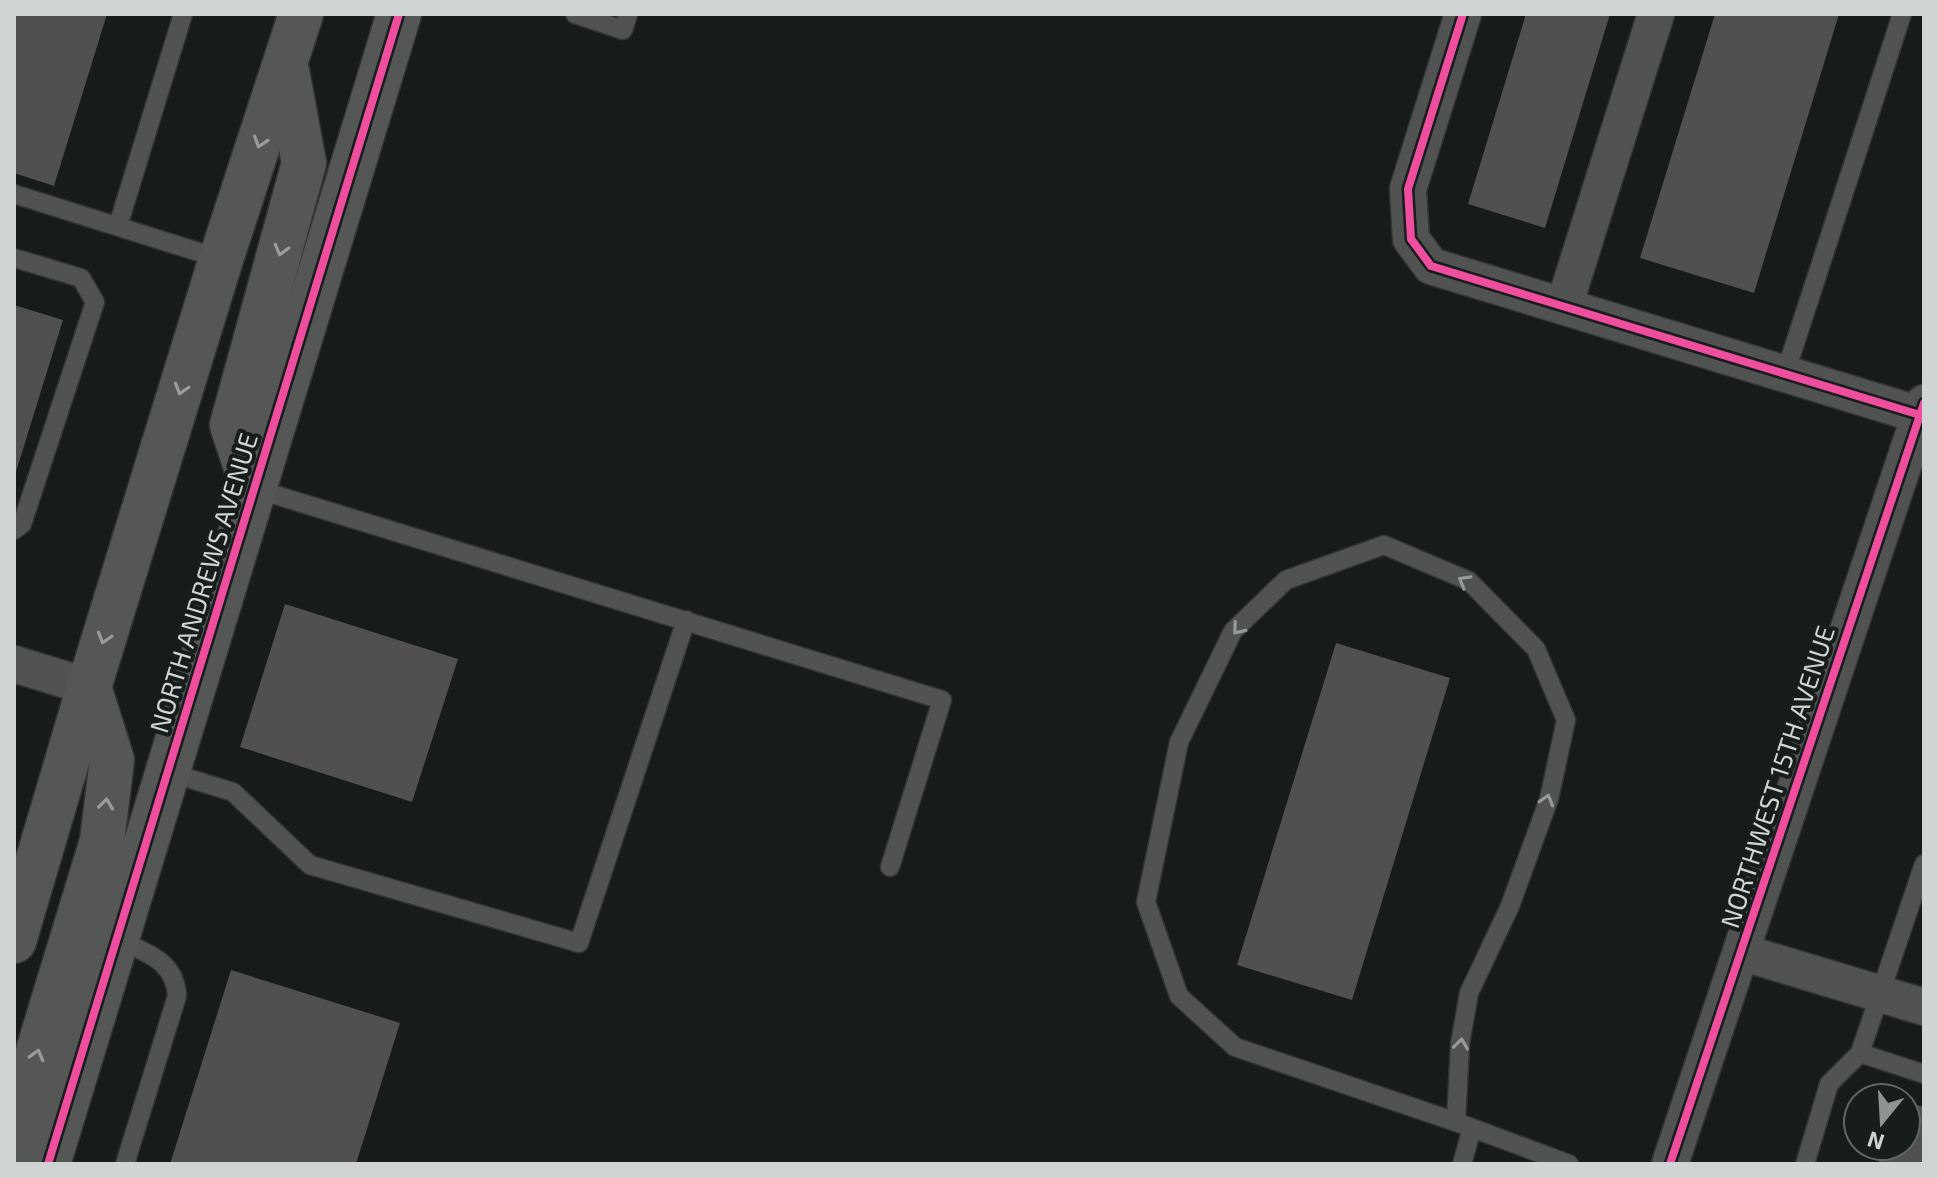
<svg xmlns="http://www.w3.org/2000/svg" width="1938" height="1178" font-family="'Exo 2',sans-serif">
<rect width="100%" height="100%" fill="#181b1b"/>
<g fill="#4f504f">
<polygon points="14,14 107,14 54,186 14,173"/>
<polygon points="1526,14 1610,14 1545,228 1468,204"/>
<polygon points="1715,14 1839,14 1754,293 1640,258"/>
<polygon points="14,305 63,320 15,475 14,475"/>
<polygon points="285,604 458,659 412,802 240,747"/>
<polygon points="1336,643 1450,678 1352,1000 1237,965"/>
<polygon points="231,970 400,1023 356,1164 170,1164"/>
<polygon points="1906,1102 1924,1107 1924,1164 1878,1164 1883,1146 1906,1146"/>
</g>
<g fill="none" stroke-linecap="round" stroke-linejoin="round">
<defs>
<g id="lane">
<polyline points="575,14 623,30 628,14"/>
<polyline points="14,194 221,259"/>
<polyline points="118,226 183,14"/>
<polyline points="14,258 81,278 95,302 22,524 14,530"/>
<polyline points="1785,374 1902,14"/>
<polyline points="253,488 942,700 890,867"/>
<polyline points="168,772 233,792 310,865 579,943 686,620"/>
<path d="M117,939C146,953 175,960 177,996L125,1164"/>
<polyline points="1860,1053 1924,864"/>
<polyline points="1456,1122 1460,1044 1469,993 1510,906 1549,799 1566,720 1536,649 1469,581 1384,545 1286,580 1233,631 1179,742 1146,902 1179,996 1235,1047 1456,1122 1569,1164"/>
<polyline points="1462,1164 1472,1128"/>
<polyline points="1805,1164 1829,1084 1860,1053 1924,1074"/>
</g>
<g id="street">
<polyline points="1463,14 1408,189 1411,239 1431,266 1920,415"/>
<polyline points="1564,306 1656,14"/>
<polyline points="14,664 89,687"/>
<polyline points="1741,952 1924,1007"/>
<polyline points="1670,1164 1924,403"/>
</g>
<g id="secondary">
<polyline points="253,488 232,425 304,163 287,71"/>
<polyline points="14,941 89,687 221,259 301,14"/>
<polyline points="14,1158 16,1129 42,1038 102,841 112,760 89,687"/>
<polyline points="48,1164 399,14"/>
</g>
</defs>
<use href="#lane" stroke="#333434" stroke-width="21"/>
<use href="#street" stroke="#333434" stroke-width="39"/>
<use href="#secondary" stroke="#333434" stroke-width="47"/>
<use href="#lane" stroke="#515252" stroke-width="18"/>
<use href="#street" stroke="#515252" stroke-width="36"/>
<use href="#secondary" stroke="#555756" stroke-width="44"/>
<defs>
<g id="cycleway">
<polyline points="1463,14 1408,189 1411,239 1431,266 1920,415"/>
<polyline points="48,1164 399,14"/>
<polyline points="1670,1164 1924,403"/>
</g>
</defs>
<use href="#cycleway" stroke="#171c1c" stroke-width="13"/>
<use href="#cycleway" stroke="#ef4d9e" stroke-width="8"/>
</g>
<defs><path id="oneway-chevron" d="M-2-3.5L2.5 0L-2 3.5" fill="none" stroke-width="1.6" stroke-linecap="round" stroke-linejoin="round" transform="scale(2)"/></defs>
<g stroke="#999c9b">
<use href="#oneway-chevron" transform="translate(260 142) rotate(108)"/>
<use href="#oneway-chevron" transform="translate(281 250) rotate(105)"/>
<use href="#oneway-chevron" transform="translate(181 389) rotate(107)"/>
<use href="#oneway-chevron" transform="translate(104 638) rotate(107)"/>
<use href="#oneway-chevron" transform="translate(106 804) rotate(-83)"/>
<use href="#oneway-chevron" transform="translate(37 1055) rotate(-75)"/>
</g>
<g stroke="#979a9a">
<use href="#oneway-chevron" transform="translate(1464 581) rotate(-150)"/>
<use href="#oneway-chevron" transform="translate(1238 629) rotate(130)"/>
<use href="#oneway-chevron" transform="translate(1547 800) rotate(-73)"/>
<use href="#oneway-chevron" transform="translate(1461 1044) rotate(-83)"/>
</g>
<g text-anchor="middle" stroke-width="8" stroke-linejoin="round" paint-order="stroke">
<g font-size="26" fill="#d0d4d4" stroke="#171c1c">
<text transform="translate(204 583) rotate(-73)" y="9">NORTH ANDREWS AVENUE</text>
<text transform="translate(1778 777) rotate(-72)" y="9">NORTHWEST 15TH AVENUE</text>
</g>
</g>
<rect width="1938" height="1178" fill="none" stroke="#d0d4d4" stroke-width="32"/>
<g transform="translate(1882 1122) rotate(198)"><circle r="38" fill="#171c1c" stroke="#616666" stroke-width="2"/>
<path d="M0-6L14 30L0 20L-14 30Z" fill="#909393"/>
<text y="-12" font-size="22" font-weight="bold" text-anchor="middle" fill="#d0d4d4">N</text>
</g>
</svg>
